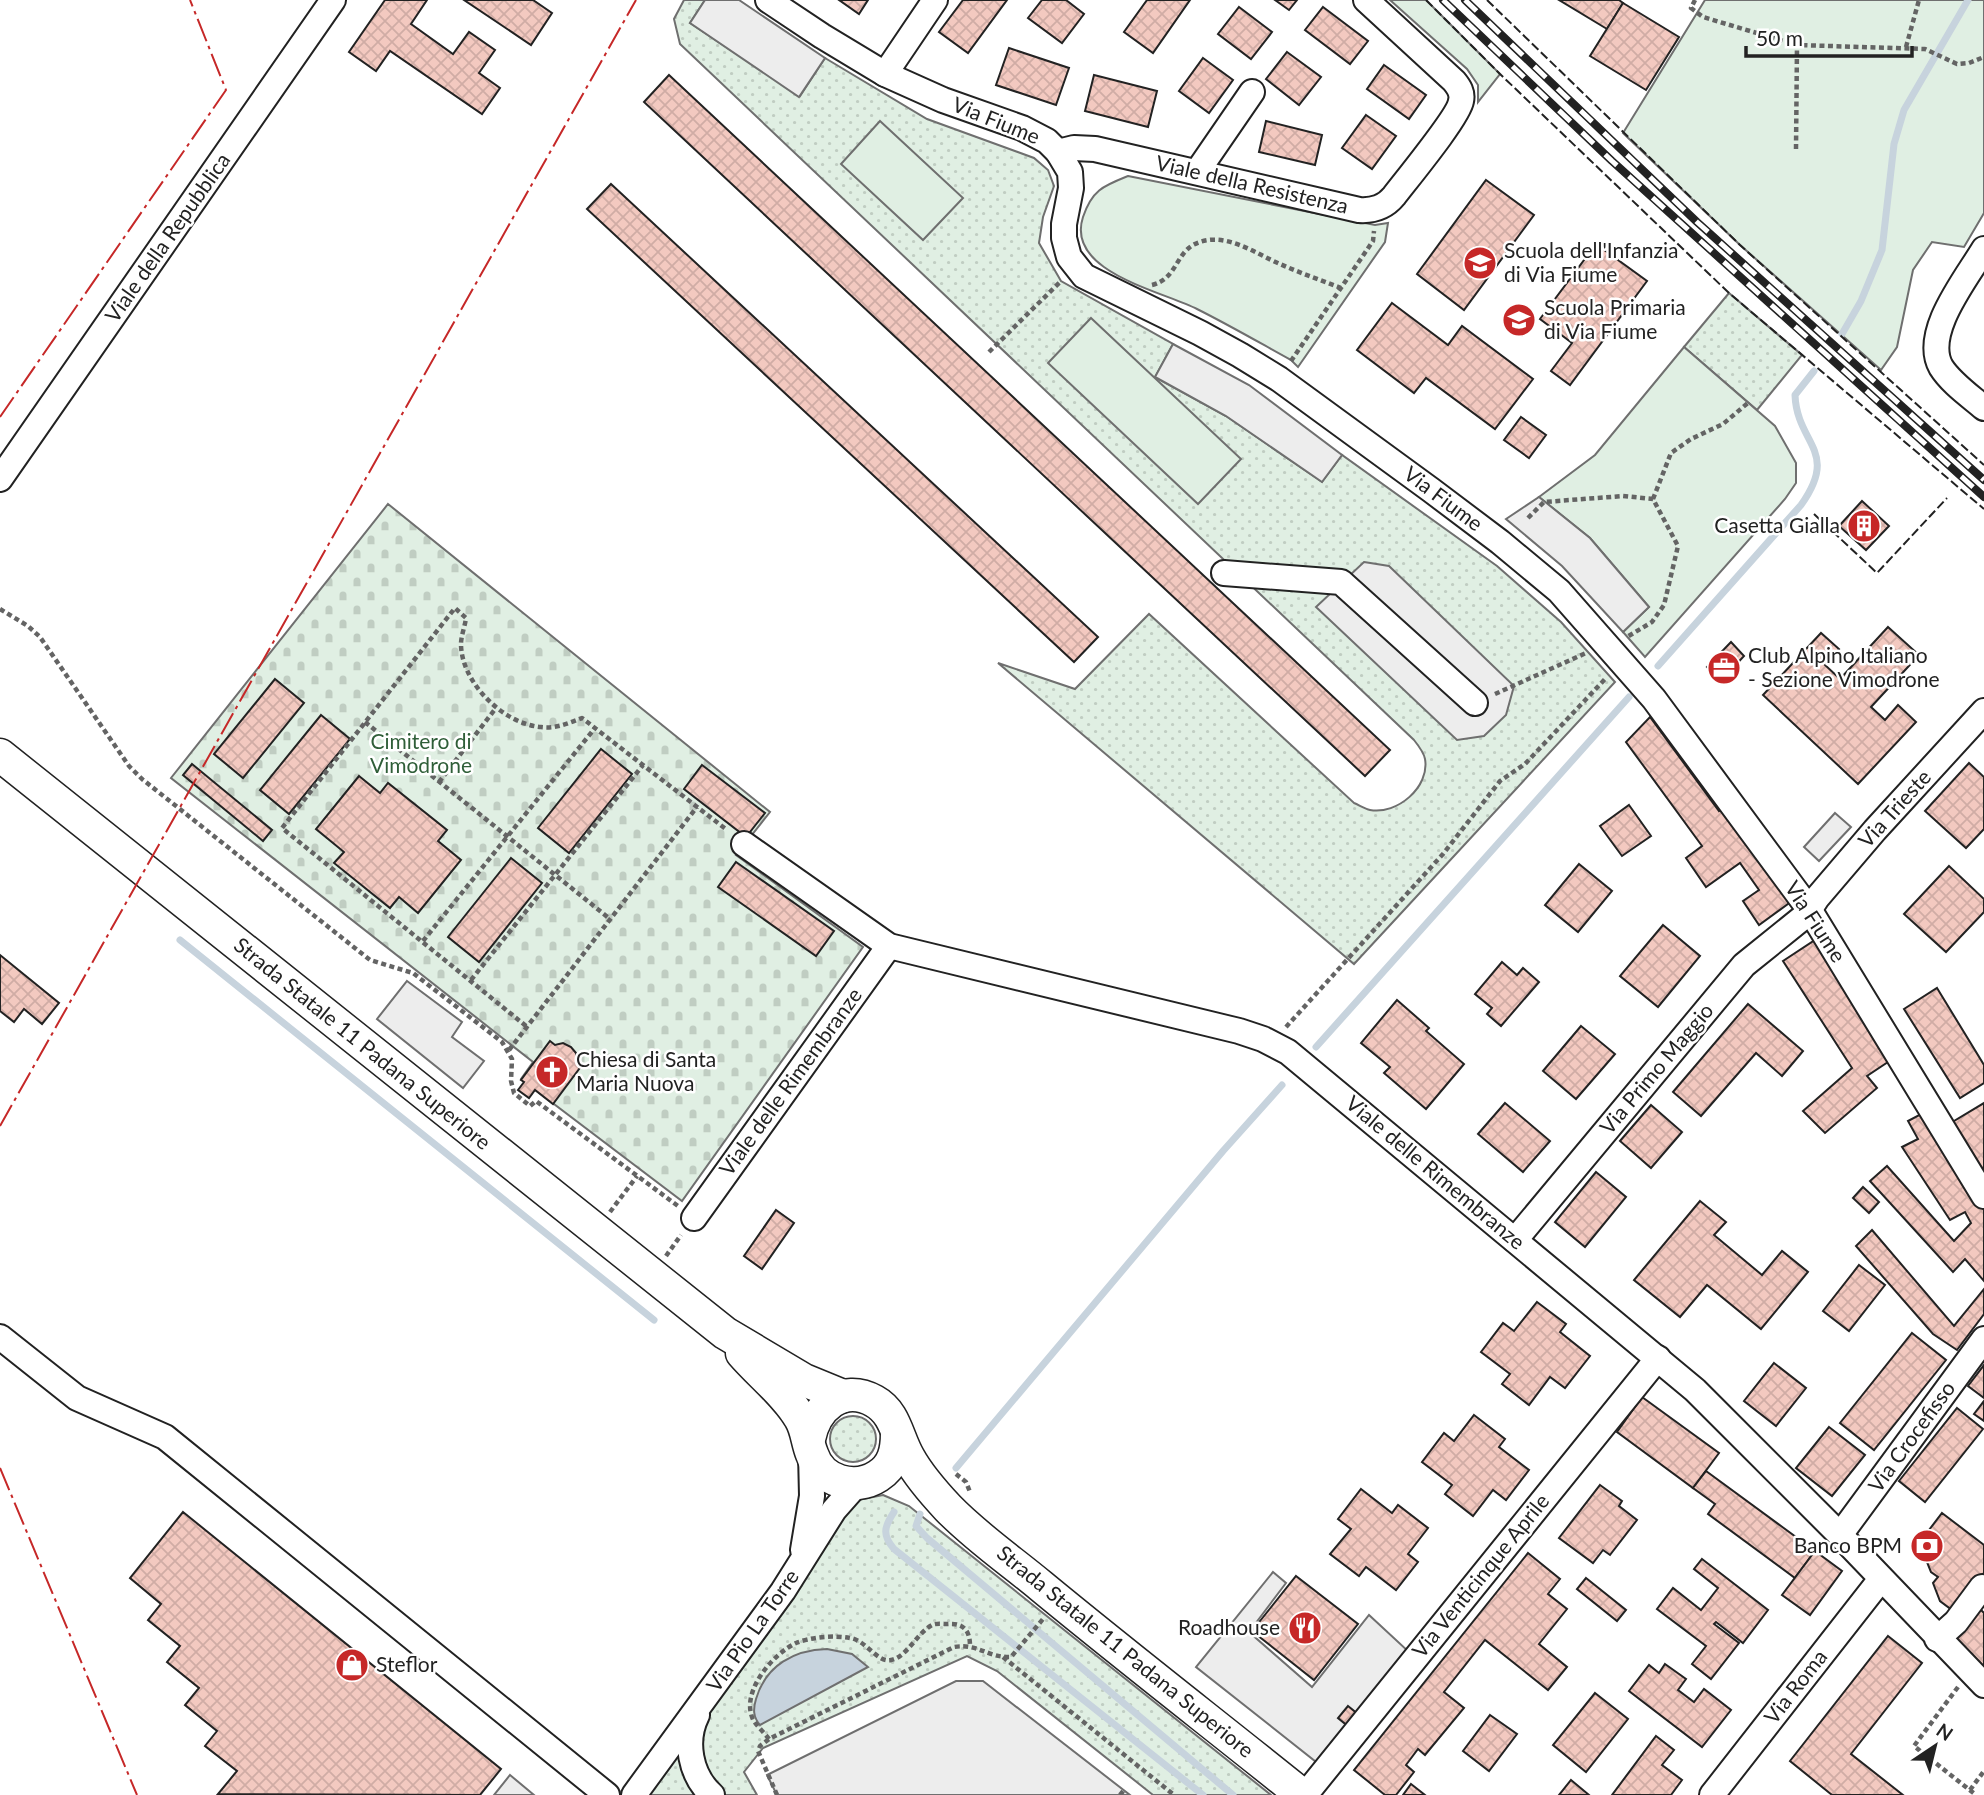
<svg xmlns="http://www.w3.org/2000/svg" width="1984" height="1795" font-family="Lato,sans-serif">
<defs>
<pattern id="grass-dots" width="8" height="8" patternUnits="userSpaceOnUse" patternTransform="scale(1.75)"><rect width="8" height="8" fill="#e0efe3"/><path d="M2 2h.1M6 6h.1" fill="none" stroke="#c0cdc2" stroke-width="1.8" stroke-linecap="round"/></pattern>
<pattern id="cemetery-stones" width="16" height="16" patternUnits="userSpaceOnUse" patternTransform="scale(1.75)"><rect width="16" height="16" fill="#e0efe3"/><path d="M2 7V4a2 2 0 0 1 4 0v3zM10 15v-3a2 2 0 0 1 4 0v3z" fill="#c0cdc2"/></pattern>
<pattern id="building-cross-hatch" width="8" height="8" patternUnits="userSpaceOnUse" patternTransform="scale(1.75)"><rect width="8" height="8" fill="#f3c9c0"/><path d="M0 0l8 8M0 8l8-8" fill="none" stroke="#d0aca5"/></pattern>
</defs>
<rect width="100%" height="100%" fill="#fff"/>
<g fill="url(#grass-dots)" stroke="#6f6f6f" stroke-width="2">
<path d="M684,0H705L690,23L800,96L825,58L927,119L1034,158L1048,170L1054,186L1043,217L1039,243L1061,281L1173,344L1155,377L1226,416L1322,482L1342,455L1497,566L1561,622L1615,682L1354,964L998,663L1075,689L1149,614L1354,803C1359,805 1365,809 1370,810C1397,815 1430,787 1425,759C1424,753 1418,745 1414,740L680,44L674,19Z"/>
<polygon points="1729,293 1802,355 1757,410 1684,347"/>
<circle cx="853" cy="1439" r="23"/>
<polygon points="883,1495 909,1506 1271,1795 1153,1795 997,1671 967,1656 763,1748 744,1772 757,1795 722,1795 700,1755 700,1723 835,1522 858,1500"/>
<polygon points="678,1747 703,1795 644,1795"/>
</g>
<polygon fill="url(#cemetery-stones)" stroke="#6f6f6f" stroke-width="2" points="388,504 770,812 736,855 863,947 682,1201 521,1079 533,1062 171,778"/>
<g fill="#e0efe3" stroke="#6f6f6f" stroke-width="2">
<polygon points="1390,0 1426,0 1500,74 1478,102 1478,85 1467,69"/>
<polygon points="1705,0 1984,0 1984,213 1964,247 1932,242 1913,270 1897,347 1881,370 1740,245 1623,133"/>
<polygon points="880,121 963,198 923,240 841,164"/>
<path d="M1128,176L1375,225L1388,223L1385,242L1298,367L1291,360C1260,343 1229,325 1197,309C1162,291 1065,272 1083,217C1092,190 1103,186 1128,176Z"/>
<polygon points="1091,318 1241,459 1198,504 1048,363"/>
<polygon points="1684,347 1775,426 1796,463 1796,483 1785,499 1645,657 1623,632 1649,607 1590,538 1539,497 1595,455"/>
</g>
<g fill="#ededed" stroke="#6f6f6f" stroke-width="2">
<polygon points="705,0 739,0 825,58 799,97 690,23"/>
<polygon points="1173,344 1249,385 1342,455 1322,482 1226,416 1155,377"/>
<polygon points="1539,497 1590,538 1649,607 1623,632 1562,566 1506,519"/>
<polygon points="1364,562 1389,566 1514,686 1506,715 1484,736 1457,740 1316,607"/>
<polygon points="1835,813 1851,827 1819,861 1804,847"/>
<polygon points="407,981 462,1022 452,1037 484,1061 463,1088 377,1019"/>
<polygon points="1273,1572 1286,1583 1249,1632 1312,1687 1369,1615 1409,1652 1320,1765 1196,1667"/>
<polygon points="956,1681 983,1681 1130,1795 777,1795 767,1775"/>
<polygon points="510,1775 534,1795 494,1795"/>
</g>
<path fill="#c7d3dd" stroke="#6f6f6f" stroke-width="2" d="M827,1649L852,1654L868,1667L760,1725C753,1717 753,1709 756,1699C766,1665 794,1650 827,1649Z"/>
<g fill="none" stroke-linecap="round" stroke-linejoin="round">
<g stroke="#c7d3dd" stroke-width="7">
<polyline points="1842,334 1861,301 1882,250 1894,144 1904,110 1968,0"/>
<path d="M1658,666L1801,505C1840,450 1797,445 1795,395L1814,371"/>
<polyline points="180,940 654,1320"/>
<polyline points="1316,1047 1629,697"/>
<polyline points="956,1468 1223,1151 1282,1085"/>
<path d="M894,1512C884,1527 882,1535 894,1549L1203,1795"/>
<polyline points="920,1514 916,1526 927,1538 1233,1795"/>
</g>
</g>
<g fill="url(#building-cross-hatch)" stroke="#222" stroke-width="2">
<polygon points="385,0 427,0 411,24 453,54 469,32 495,50 479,73 500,88 482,114 390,51 376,71 349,52"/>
<polygon points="464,0 533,0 552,13 531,45"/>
<polygon points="839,0 868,0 859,14"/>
<polygon points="963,0 1007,0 968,53 939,32"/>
<polygon points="1042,0 1066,0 1084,14 1062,43 1028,18"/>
<polygon points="1147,0 1190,0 1153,53 1124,32"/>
<polygon points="1275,0 1297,0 1289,10"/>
<polygon points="1559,0 1619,0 1623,3 1607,29"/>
<polygon points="1623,3 1679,37 1646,90 1590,56"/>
<polygon points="1239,7 1272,32 1251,59 1218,34"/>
<polygon points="1323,7 1368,41 1350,64 1305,30"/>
<polygon points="1009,48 1069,68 1056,105 996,85"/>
<polygon points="1287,52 1321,77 1299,105 1266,79"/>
<polygon points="1203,58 1233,80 1209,113 1179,91"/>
<polygon points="1384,65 1426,95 1409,119 1367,89"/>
<polygon points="669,75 1390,750 1365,776 644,102"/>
<polygon points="1094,75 1157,91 1148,127 1085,111"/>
<polygon points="1366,115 1396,136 1372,169 1342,148"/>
<polygon points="1266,121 1322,135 1315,165 1259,152"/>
<polygon points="1486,180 1534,215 1464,310 1417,274"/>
<polygon points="611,184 1098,637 1074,662 587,209"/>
<polygon points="1596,244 1647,281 1570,385 1551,371 1572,343 1540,319"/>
<polygon points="1392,303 1448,345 1462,326 1533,379 1495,429 1426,378 1414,393 1357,350"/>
<polygon points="1521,417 1546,435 1529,458 1504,440"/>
<polygon points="1862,501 1889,526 1866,550 1839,526"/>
<polygon points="1888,627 1919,655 1871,707 1885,720 1898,705 1916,722 1858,784 1763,695 1821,633 1839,649 1825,665 1840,679"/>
<polygon points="1731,642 1744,656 1721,681 1707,667"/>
<polygon points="275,679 304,703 243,778 214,754"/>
<polygon points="321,715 350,739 289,814 260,790"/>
<polygon points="1650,717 1719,811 1726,806 1792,901 1759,925 1743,901 1759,890 1740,863 1706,887 1686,858 1702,846 1626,742"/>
<polygon points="601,749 632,774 569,853 538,828"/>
<polygon points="1969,763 1984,777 1984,829 1966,848 1925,811"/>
<polygon points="192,764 272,830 263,841 183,775"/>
<polygon points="702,765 765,813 746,837 684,789"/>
<polygon points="359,776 380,793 388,783 447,830 438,841 461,860 418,913 399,897 390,908 334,863 344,852 316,829"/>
<polygon points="1629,805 1651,836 1622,856 1600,826"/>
<polygon points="511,858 542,883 479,962 448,937"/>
<polygon points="736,862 834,931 816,956 718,887"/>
<polygon points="1579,864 1612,891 1578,932 1545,905"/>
<polygon points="1949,866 1984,899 1984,912 1946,952 1904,914"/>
<polygon points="1663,925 1700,956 1658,1007 1620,976"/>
<polygon points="1815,940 1891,1060 1867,1076 1877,1088 1825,1133 1803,1111 1852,1068 1783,961"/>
<polygon points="0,955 59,1003 42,1024 24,1009 14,1022 0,1011"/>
<polygon points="1502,962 1517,975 1523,968 1539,982 1501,1026 1487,1014 1492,1008 1475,994"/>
<polygon points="1937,988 1984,1065 1984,1083 1960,1098 1904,1009"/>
<polygon points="1397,1000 1429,1028 1426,1031 1464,1064 1426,1109 1384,1073 1390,1067 1361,1043"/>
<polygon points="1748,1004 1803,1051 1782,1076 1756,1053 1701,1116 1673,1092"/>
<polygon points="1581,1026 1615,1054 1576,1099 1543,1071"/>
<polygon points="550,1041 555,1045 563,1043 571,1047 576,1053 577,1062 582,1065 553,1104 535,1090 529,1098 518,1090 524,1082 521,1080"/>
<polygon points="1505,1103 1550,1141 1523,1172 1478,1134"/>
<polygon points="1984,1103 1984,1180 1949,1124"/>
<polygon points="1651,1105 1682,1132 1651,1168 1620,1141"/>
<polygon points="1923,1113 1984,1210 1984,1281 1965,1259 1953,1272 1870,1181 1887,1166 1954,1241 1971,1223 1965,1212 1950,1220 1902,1147 1918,1139 1908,1121"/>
<polygon points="1596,1172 1626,1197 1585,1247 1555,1222"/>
<polygon points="1863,1187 1879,1202 1869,1213 1853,1198"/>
<polygon points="1700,1201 1726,1222 1714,1235 1762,1275 1782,1251 1808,1272 1761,1329 1707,1285 1680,1317 1634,1280"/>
<polygon points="776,1210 794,1223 762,1269 744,1256"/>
<polygon points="1872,1230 1954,1326 1984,1289 1984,1314 1957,1350 1933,1334 1856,1246"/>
<polygon points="1859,1265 1885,1285 1849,1331 1823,1311"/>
<polygon points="1537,1302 1566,1324 1560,1332 1590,1356 1565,1388 1550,1377 1529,1405 1502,1384 1510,1374 1481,1352 1503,1323 1514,1331"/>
<polygon points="1912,1333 1946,1360 1874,1450 1840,1423"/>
<polygon points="1774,1363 1806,1388 1776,1426 1744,1401"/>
<polygon points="1984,1365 1984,1398 1968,1386"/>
<polygon points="1642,1397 1719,1453 1693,1488 1617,1432"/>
<polygon points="1984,1401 1984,1421 1974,1414"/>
<polygon points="1957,1408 1983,1429 1925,1502 1899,1481"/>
<polygon points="1474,1415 1505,1439 1499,1447 1529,1470 1506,1500 1493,1490 1473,1516 1445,1494 1452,1485 1422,1462 1444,1433 1454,1441"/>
<polygon points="1829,1427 1865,1455 1832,1496 1796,1468"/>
<polygon points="1706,1471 1815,1551 1795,1578 1708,1514 1715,1504 1693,1488"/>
<polygon points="1600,1485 1622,1501 1619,1506 1637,1520 1610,1555 1603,1550 1593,1563 1559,1538"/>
<polygon points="1361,1489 1392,1513 1398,1505 1428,1528 1408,1554 1418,1562 1396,1590 1366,1567 1359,1576 1330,1554 1351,1529 1338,1519"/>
<polygon points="183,1512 501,1769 480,1795 218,1794 237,1771 205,1746 217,1731 185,1705 199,1688 167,1662 180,1646 148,1620 161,1604 130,1578"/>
<polygon points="1942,1513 1984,1545 1984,1577 1956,1613 1940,1601 1933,1583 1938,1577 1931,1572 1925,1557 1929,1551 1919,1543"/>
<polygon points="1815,1551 1842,1571 1810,1615 1782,1595"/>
<polygon points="1528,1553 1560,1579 1548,1594 1567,1609 1539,1644 1567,1667 1548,1690 1485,1640 1444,1692 1464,1708 1425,1755 1418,1749 1406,1765 1414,1772 1396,1795 1385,1795 1354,1770"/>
<polygon points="1702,1559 1768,1610 1743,1643 1716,1622 1714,1624 1739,1643 1711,1679 1692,1664 1706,1646 1657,1609 1673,1588 1701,1610 1718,1588 1694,1569"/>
<polygon points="1296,1576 1358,1624 1314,1680 1252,1631"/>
<polygon points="1586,1578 1626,1610 1617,1621 1577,1589"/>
<polygon points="1979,1608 1984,1613 1984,1668 1955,1639"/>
<polygon points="1888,1636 1922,1663 1851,1754 1903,1795 1832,1795 1790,1761"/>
<polygon points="1665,1664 1686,1679 1678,1690 1694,1702 1704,1689 1731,1710 1702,1747 1629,1691 1649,1665 1659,1673"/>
<polygon points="1595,1693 1628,1719 1586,1772 1553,1745"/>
<polygon points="1348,1706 1359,1715 1349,1727 1338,1718"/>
<polygon points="1490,1715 1517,1734 1489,1771 1463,1751"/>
<polygon points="1656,1736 1674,1750 1662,1765 1682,1780 1671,1795 1612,1795"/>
<polygon points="1571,1780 1589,1795 1559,1795"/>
<polygon points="1411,1784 1425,1795 1403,1795"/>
</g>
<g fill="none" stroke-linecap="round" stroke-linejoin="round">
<defs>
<g id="minor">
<polyline points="768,0 822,36 885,74 943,100 1022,128 1047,141 1058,152 1070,172 1071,188 1064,224 1064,238 1069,257 1084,276 1200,333 1240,355 1279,379 1431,490 1500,542 1559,591 1654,699 1809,909 1984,1196"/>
<polyline points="885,74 935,0"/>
<path d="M1058,152L1074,148L1095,149L1359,210C1374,211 1385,207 1394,196C1407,179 1459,116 1461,101C1463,93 1459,87 1454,81L1366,0"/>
<polyline points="1197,172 1252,92"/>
<path d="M1984,249C1966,279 1922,333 1941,367C1951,383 1970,396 1984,408"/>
<polyline points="0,479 333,0"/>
<polyline points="1224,573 1341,582 1475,703"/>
<polyline points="744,844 889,946 1239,1031 1263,1039 1288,1052 1695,1390 1840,1535 1984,1685"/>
<polyline points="694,1218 889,946"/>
<polyline points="1515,1240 1744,965 1806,915 1817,898 1875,830 1984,711"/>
<polyline points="0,1337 77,1398 165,1437 607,1795"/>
<polyline points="1840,1535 1984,1339"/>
<polyline points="803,1550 812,1496 811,1453"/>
<polyline points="1937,1639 1956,1622 1982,1587"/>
<path d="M697,1715C684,1741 690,1775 712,1795"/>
<polyline points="634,1795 783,1591 834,1510 857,1484"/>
<polyline points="1305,1795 1658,1358"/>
<polyline points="1712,1795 1881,1579"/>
</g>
<g id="major">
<polyline points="0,755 725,1333 804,1380 843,1396"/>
<path d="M742,1353C760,1374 786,1394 800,1418C807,1429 807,1442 812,1454C821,1482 855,1491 878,1476C894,1466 897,1450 897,1433"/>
<path d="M809,1439C815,1408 842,1383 874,1401C896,1413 897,1438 909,1458C919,1476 934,1493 948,1508C976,1537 1011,1561 1041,1586C1127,1657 1215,1725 1302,1795"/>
</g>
</defs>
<use href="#minor" stroke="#222" stroke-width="28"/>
<use href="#major" stroke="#222" stroke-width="35"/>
<g stroke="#646464" stroke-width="4.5" stroke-dasharray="5 3.5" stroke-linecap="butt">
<polyline points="1695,0 1691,8 1703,17 1797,45 1925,49 1957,64 1969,63 1984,57"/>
<polyline points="1906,47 1919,0"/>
<polyline points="1796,149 1797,45"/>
<path d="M1152,285C1176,279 1175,256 1193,245C1223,229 1254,253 1280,264C1300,273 1321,280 1341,288"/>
<polyline points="989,352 1061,281"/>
<polyline points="1291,361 1373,241 1374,231"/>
<polyline points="1653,499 1671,453 1691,439 1723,424 1749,402"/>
<polyline points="1528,518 1544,502 1623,496 1653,499 1678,546 1664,605 1652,622 1627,637"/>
<polyline points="0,609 28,626 40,637 129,766 142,779 370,960 413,973 502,1042 512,1059 511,1081 514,1093 530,1106 536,1101 678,1206"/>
<polyline points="1495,694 1586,653"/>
<polyline points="365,722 610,919"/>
<polyline points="439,782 496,708"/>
<polyline points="423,941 595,728"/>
<polyline points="471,980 643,765"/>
<path d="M526,1026L282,828L455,608L466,618C465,626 461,636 461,644C461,682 503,724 541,727C556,729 569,723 582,718L727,830"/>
<polyline points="1286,1027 1443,854 1500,781 1525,764 1606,678"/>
<polyline points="509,1050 697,807"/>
<polyline points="610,1212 637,1176"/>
<polyline points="666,1256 681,1235"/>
<polyline points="956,1474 966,1482 970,1492"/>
<polyline points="1003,1657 1174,1795"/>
<polyline points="1958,1687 1914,1746 1976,1795"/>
<path d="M769,1739C764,1732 755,1725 752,1717C742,1690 773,1654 796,1643C811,1637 834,1635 850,1638C866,1640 877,1663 891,1660C907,1657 917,1633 932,1625C936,1623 943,1624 948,1624C963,1623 970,1630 970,1646"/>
<polyline points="1970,1790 1984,1771"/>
<path d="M777,1795L758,1751L760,1746L769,1739L954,1647C978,1643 988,1658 1011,1657L1043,1619"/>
<polyline points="1120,1795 1124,1790"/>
</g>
<use href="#minor" stroke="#fff" stroke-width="24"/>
<use href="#major" stroke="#fff" stroke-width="32"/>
<defs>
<g id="rail">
<polyline points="1443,0 1612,161 1984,497"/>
<polyline points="1465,0 1697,222 1984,480"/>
</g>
</defs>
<use href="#rail" stroke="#222" stroke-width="8"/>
<use href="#rail" stroke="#fff" stroke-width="5" stroke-dasharray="16" stroke-linecap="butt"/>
<g stroke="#222" stroke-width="2" stroke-dasharray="9 3.5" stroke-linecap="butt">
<polyline points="1426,0 1500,74 1729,293 1984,509"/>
<polyline points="1487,0 1740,245 1984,465"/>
<polyline points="1814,514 1877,573 1947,498"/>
</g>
<g stroke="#c62828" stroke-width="2" stroke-dasharray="24 5 3.5 5" stroke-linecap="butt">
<polyline points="0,417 226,90 190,0"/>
<polyline points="0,1126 636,0"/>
<polyline points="0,1468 137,1795"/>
</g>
</g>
<defs>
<symbol id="school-disc" viewBox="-11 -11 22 22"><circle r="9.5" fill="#c62828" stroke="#fff"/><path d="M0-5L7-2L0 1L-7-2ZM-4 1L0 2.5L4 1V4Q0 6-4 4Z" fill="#fff"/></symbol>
<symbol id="building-disc" viewBox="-11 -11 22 22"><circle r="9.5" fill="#c62828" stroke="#fff"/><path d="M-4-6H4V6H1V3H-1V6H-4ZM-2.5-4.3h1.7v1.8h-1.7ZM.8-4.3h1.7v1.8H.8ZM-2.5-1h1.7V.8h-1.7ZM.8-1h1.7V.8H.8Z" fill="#fff"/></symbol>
<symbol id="office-disc" viewBox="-11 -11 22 22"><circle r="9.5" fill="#c62828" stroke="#fff"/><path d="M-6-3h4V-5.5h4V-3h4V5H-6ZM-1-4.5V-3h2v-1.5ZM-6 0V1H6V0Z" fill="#fff"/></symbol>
<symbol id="church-disc" viewBox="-11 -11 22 22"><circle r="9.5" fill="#c62828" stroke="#fff"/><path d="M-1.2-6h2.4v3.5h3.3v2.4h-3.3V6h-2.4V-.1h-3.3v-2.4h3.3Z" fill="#fff"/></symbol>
<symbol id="bank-disc" viewBox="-11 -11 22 22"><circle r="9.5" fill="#c62828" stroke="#fff"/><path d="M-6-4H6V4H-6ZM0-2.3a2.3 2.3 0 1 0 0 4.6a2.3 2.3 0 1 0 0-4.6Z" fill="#fff"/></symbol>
<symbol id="restaurant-disc" viewBox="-11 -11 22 22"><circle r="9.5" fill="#c62828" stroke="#fff"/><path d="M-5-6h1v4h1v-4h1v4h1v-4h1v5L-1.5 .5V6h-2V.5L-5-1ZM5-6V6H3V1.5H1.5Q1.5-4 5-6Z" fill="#fff"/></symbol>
<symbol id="shop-disc" viewBox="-11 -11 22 22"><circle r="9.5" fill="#c62828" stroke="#fff"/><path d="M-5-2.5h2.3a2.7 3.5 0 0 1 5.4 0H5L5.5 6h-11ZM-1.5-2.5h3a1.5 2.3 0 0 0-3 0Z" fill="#fff"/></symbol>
</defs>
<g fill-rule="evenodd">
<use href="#school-disc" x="1461" y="244" width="38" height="38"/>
<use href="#school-disc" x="1500" y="301" width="38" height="38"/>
<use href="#building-disc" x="1845" y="507" width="38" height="38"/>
<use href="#office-disc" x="1705" y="649" width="38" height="38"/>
<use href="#church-disc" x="533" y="1053" width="38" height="38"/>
<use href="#bank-disc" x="1908" y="1527" width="38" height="38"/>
<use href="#restaurant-disc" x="1286" y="1609" width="38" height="38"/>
<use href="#shop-disc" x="333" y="1646" width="38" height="38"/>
</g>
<g text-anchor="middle" stroke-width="5" stroke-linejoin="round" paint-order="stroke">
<g font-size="21" fill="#222" stroke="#fff">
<text transform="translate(996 121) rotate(22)" y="7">Via Fiume</text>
<text transform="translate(1252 185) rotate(13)" y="7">Viale della Resistenza</text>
<text transform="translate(168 238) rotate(-55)" y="7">Viale della Repubblica</text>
<text transform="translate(1443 499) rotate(37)" y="7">Via Fiume</text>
<text transform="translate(1895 809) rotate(-48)" y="7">Via Trieste</text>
<text transform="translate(1815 922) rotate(57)" y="7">Via Fiume</text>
<text transform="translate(362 1044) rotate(39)" y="7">Strada Statale 11 Padana Superiore</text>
<text transform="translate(1657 1069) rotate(-50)" y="7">Via Primo Maggio</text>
<text transform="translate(791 1082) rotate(-54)" y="7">Viale delle Rimembranze</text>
<text transform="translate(1435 1173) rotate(40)" y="7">Viale delle Rimembranze</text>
<text transform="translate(1912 1437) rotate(-54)" y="7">Via Crocefisso</text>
<text transform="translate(1481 1576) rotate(-51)" y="7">Via Venticinque Aprile</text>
<text transform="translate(753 1631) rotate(-55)" y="7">Via Pio La Torre</text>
<text transform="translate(1125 1652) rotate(39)" y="7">Strada Statale 11 Padana Superiore</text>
<text transform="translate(1796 1687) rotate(-52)" y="7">Via Roma</text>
</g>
<g font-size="21" fill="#222" stroke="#fff" text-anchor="start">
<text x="1504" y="258">Scuola dell'Infanzia<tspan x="1504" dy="24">di Via Fiume</tspan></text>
<text x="1544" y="315">Scuola Primaria<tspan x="1544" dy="24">di Via Fiume</tspan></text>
<text x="1840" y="533" text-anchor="end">Casetta Gialla</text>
<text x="1748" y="663">Club Alpino Italiano<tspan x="1748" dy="24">- Sezione Vimodrone</tspan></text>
<text x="576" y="1067">Chiesa di Santa<tspan x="576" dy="24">Maria Nuova</tspan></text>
<text x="1902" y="1553" text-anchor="end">Banco BPM</text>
<text x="1280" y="1635" text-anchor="end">Roadhouse</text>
<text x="376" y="1672">Steflor</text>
</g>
<g font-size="21" fill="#2f5e38" stroke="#fff">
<text x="421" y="749">Cimitero di<tspan x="421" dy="24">Vimodrone</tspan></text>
</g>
</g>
<g transform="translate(1935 1746) rotate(35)" stroke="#ffffff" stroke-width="5" paint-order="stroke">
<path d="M0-5L12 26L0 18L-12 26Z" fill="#222222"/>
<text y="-10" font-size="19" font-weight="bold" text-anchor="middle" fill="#222222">N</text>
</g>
<path d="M1746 46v10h166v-10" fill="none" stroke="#222222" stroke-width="3.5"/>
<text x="1756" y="46" font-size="21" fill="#222222" stroke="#ffffff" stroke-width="5" paint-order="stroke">50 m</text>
</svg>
